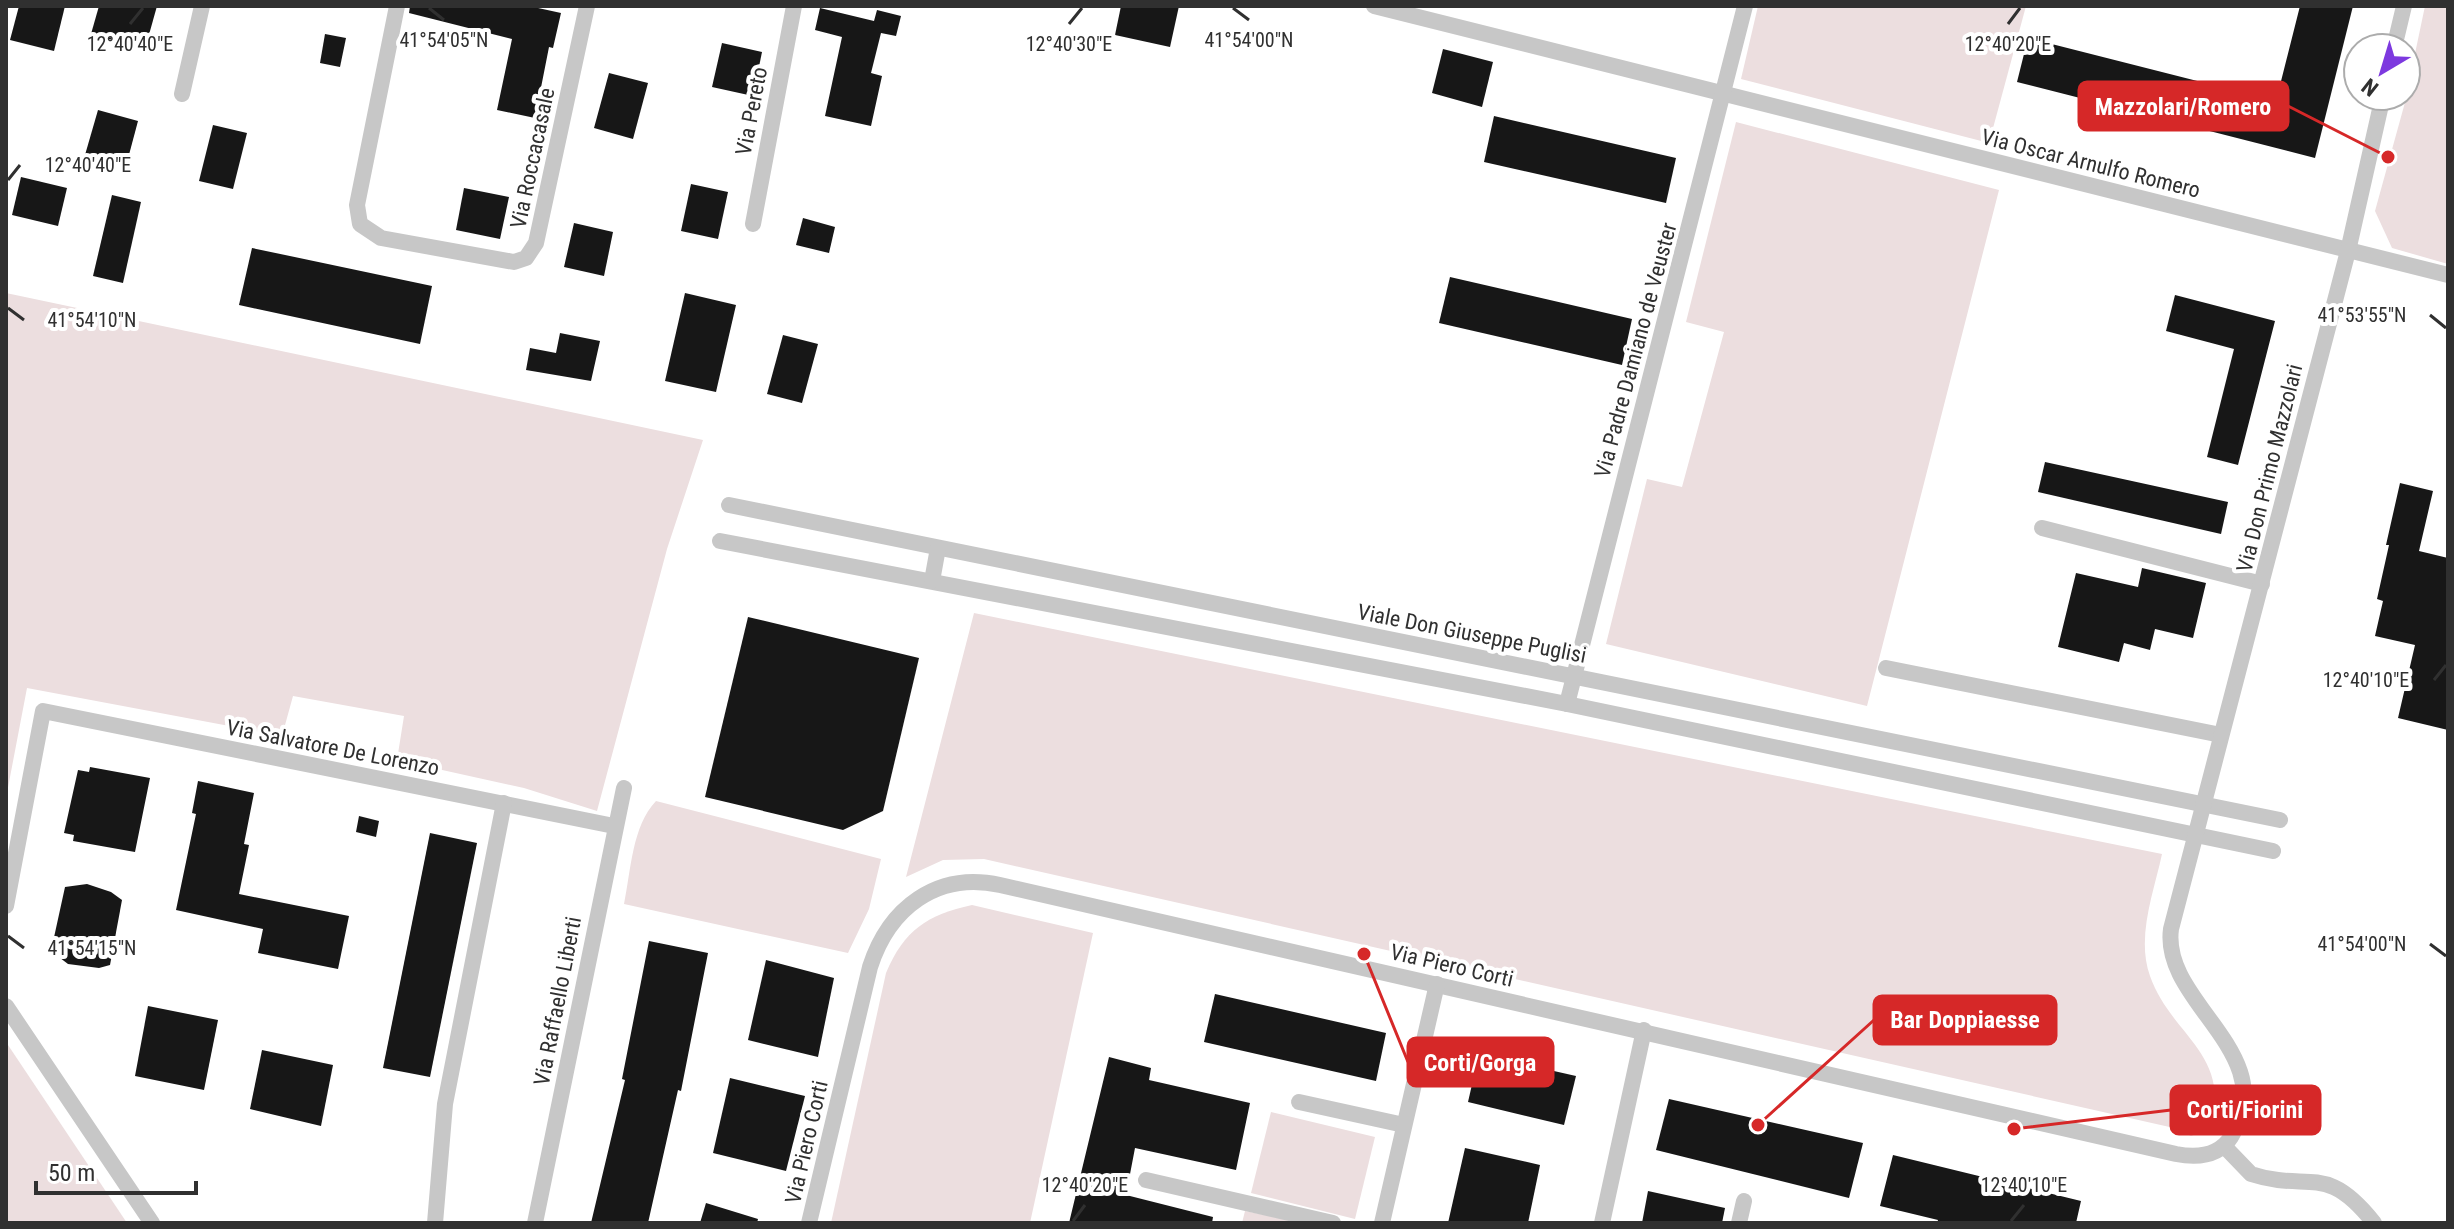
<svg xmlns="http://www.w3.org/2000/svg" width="2454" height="1229" font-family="'Roboto Condensed',sans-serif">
<rect width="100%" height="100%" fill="#fff"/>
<g fill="#ecdedf">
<polygon points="1758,6 2026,6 1989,143 1741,79"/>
<polygon points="2425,6 2448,6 2448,264 2392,248 2375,211 2404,106"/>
<polygon points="1736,122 1999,190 1867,706 1606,644 1647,479 1682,487 1724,332 1686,322"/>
<polygon points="6,293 703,440 667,549 597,811 524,788 397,760 404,716 293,696 282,736 27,688 6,798"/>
<path d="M974,613L2162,854C2154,892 2136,937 2150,976C2171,1036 2233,1054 2210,1129L2191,1136L2174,1128L984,859L943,860L906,877Z"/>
<path d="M656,801L881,859L869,909L848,953L624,904C631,871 632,826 656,801Z"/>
<path d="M972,905L1093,933L1030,1223H831L886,973C904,930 927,915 972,905Z"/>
<polygon points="6,1042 127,1223 6,1223"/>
<polygon points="1271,1112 1375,1137 1355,1219 1251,1193"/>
<polygon points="1245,1211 1303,1223 1242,1223"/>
</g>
<g fill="#171717">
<polygon points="19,6 65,6 54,51 10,40"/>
<polygon points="99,6 157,6 145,49 91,34"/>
<polygon points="410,6 529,6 561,13 553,48 549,47 535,118 497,110 512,39 409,13"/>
<polygon points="1121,6 1179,6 1170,47 1115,35"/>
<polygon points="2300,6 2353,6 2315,158 2017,82 2028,38 2276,101"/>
<polygon points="820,8 874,21 877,10 901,16 896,36 881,33 871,73 882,76 871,126 825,116 842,37 815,30"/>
<polygon points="325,34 346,38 340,67 320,63"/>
<polygon points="722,43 762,52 753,96 712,87"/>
<polygon points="1443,49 1493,62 1482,107 1432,93"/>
<polygon points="609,73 648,83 633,139 594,128"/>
<polygon points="98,110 138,121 126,166 85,155"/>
<polygon points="1494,116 1676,158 1666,203 1484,162"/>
<polygon points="213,125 247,133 233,189 199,181"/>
<polygon points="21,177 67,188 58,226 12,215"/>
<polygon points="691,184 728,192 718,239 681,231"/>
<polygon points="464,188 509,197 500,239 456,230"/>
<polygon points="112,195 141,202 123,283 93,276"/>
<polygon points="803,218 835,227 829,253 796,245"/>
<polygon points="574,223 613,232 604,276 564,267"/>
<polygon points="252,248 432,286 420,344 239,305"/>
<polygon points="1450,277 1632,319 1622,365 1439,323"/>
<polygon points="685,293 736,305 716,392 665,381"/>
<polygon points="2175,295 2275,321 2238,465 2207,457 2234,349 2166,331"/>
<polygon points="560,333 600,341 591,381 526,370 530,348 556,353"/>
<polygon points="783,335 818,344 802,403 767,394"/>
<polygon points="2045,462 2228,502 2221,534 2038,492"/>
<polygon points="2400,483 2433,491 2419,551 2448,558 2448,730 2398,718 2415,645 2375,636 2383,601 2377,599 2389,545 2386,545"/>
<polygon points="2142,568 2206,583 2193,638 2155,629 2150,650 2124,643 2119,662 2058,647 2076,573 2138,587"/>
<polygon points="748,617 919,658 883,811 843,830 705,797"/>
<polygon points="90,767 150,778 135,852 73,841 74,835 64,833 78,770 89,772"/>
<polygon points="198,781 254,793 244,844 249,845 239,894 349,916 338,969 258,953 263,929 176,910 196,814 192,813"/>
<polygon points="359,816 379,821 376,837 356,832"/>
<polygon points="430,833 477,843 430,1077 383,1068"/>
<polygon points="87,884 111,892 122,900 110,965 99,968 68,964 51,951 65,887"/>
<polygon points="649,941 708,953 681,1091 678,1090 648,1223 591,1223 625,1080 622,1079"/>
<polygon points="766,960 834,978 818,1057 748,1040"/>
<polygon points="1215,994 1386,1033 1376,1081 1204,1042"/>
<polygon points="148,1006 218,1020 204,1090 135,1076"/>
<polygon points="262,1050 333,1065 321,1126 250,1109"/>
<polygon points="1479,1054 1576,1076 1564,1125 1468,1102"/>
<polygon points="1109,1057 1151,1068 1149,1080 1250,1103 1236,1170 1135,1148 1126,1195 1213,1217 1212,1223 1069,1223"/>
<polygon points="730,1078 805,1096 786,1171 713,1153"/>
<polygon points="1669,1099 1863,1143 1849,1198 1656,1150"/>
<polygon points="1465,1148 1540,1165 1528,1223 1448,1223"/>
<polygon points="1893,1155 2081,1201 2076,1223 1937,1223 1938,1220 1880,1206"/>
<polygon points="1648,1191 1725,1208 1722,1223 1642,1223"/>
<polygon points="706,1203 758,1219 757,1223 700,1223"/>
</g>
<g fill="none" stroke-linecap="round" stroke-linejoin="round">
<g stroke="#c7c7c7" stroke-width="16">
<polyline points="397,6 357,205 360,224 381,238 514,262 526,258 536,243 587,6"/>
<polyline points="1374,6 2448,275"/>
<polyline points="2394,48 2404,6"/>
<polyline points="182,94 202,6"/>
<polyline points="753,224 794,6"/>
<polyline points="729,505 2280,820"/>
<polyline points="2042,528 2262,584"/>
<polyline points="720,541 1567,704 2273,851"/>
<polyline points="932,581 938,548"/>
<polyline points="1886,668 2221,735"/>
<polyline points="1567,704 1745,6"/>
<polyline points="6,906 43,711 614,826"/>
<polyline points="6,1006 152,1223"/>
<polyline points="1299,1102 1404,1125"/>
<path d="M2224,1146L2251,1174C2309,1193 2325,1161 2374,1223"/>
<polyline points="1146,1180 1333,1223"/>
<polyline points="435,1223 445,1104 504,803"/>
<polyline points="535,1223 624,788"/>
<path d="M809,1223L870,967C889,908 937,871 1000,885L2176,1154C2197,1158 2219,1156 2231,1137C2283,1053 2161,1003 2171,929L2348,251L2383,96"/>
<polyline points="1382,1223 1437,984"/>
<polyline points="1602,1223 1644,1030"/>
<polyline points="1739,1223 1744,1201"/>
</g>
</g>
<path fill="none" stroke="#303030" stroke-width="3" d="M429,8L444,20M1233,8L1249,20M130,24L143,8M1069,24L1082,8M2008,24L2020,8M8,180L20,165M8,308L24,320M2430,315L2446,328M2434,680L2446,665M8,936L24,948M2430,944L2446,956M1073,1221L1085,1205M2011,1221L2024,1205"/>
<g text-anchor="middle" stroke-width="8" stroke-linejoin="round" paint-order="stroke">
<g font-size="22" fill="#303030" stroke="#fff">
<text transform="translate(751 111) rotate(-79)" y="8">Via Pereto</text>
<text transform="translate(532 158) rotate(-78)" y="8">Via Roccacasale</text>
<text transform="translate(2091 163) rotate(14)" y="8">Via Oscar Arnulfo Romero</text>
<text transform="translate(1635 350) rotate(-75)" y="8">Via Padre Damiano de Veuster</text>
<text transform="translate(2269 468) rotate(-76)" y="8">Via Don Primo Mazzolari</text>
<text transform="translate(1472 633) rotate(11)" y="8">Viale Don Giuseppe Puglisi</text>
<text transform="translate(333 747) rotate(11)" y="8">Via Salvatore De Lorenzo</text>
<text transform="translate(1452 965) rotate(13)" y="8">Via Piero Corti</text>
<text transform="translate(557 1001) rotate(-79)" y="8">Via Raffaello Liberti</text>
<text transform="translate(806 1142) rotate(-77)" y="8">Via Piero Corti</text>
</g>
</g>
<g font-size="20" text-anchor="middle" fill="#303030" stroke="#fff" stroke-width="8" stroke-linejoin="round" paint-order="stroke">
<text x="1249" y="47">41°54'00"N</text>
<text x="444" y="47">41°54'05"N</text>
<text x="130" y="51">12°40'40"E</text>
<text x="1069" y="51">12°40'30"E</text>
<text x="2008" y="51">12°40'20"E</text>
<text x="88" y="172">12°40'40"E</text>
<text x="2362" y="322">41°53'55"N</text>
<text x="92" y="327">41°54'10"N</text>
<text x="2366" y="687">12°40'10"E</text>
<text x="2362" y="951">41°54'00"N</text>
<text x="92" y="955">41°54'15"N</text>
<text x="1085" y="1192">12°40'20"E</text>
<text x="2024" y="1192">12°40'10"E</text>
</g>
<path fill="none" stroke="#d62828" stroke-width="3" d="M2388 157L2288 106M1758 1125L1874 1020M1364 954L1408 1062M2014 1129L2171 1110"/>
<g fill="#d62828" stroke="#fff" stroke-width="3">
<circle cx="2388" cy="157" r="8"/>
<circle cx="1758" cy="1125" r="8"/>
<circle cx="1364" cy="954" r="8"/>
<circle cx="2014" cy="1129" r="8"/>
</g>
<g fill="#d62828" stroke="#d62828" stroke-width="3">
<rect x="2079" y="82" width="209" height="48" rx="8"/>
<rect x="1874" y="996" width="182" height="48" rx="8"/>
<rect x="1408" y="1038" width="145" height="48" rx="8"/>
<rect x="2171" y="1086" width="149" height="48" rx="8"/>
</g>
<g font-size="24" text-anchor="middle" font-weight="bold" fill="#fff">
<text x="2183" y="115">Mazzolari/Romero</text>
<text x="1965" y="1028">Bar Doppiaesse</text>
<text x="1480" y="1071">Corti/Gorga</text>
<text x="2245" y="1118">Corti/Fiorini</text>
</g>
<rect width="2454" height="1229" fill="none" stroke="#303030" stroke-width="16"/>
<g transform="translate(2382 72) rotate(218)"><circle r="38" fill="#ffffff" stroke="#acacac" stroke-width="2"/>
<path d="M0-6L14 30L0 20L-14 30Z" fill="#7d39df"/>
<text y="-12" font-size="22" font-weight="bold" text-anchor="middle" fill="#303030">N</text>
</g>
<path d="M36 1181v12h160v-12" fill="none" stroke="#303030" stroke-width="4"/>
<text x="48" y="1181" font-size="24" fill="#303030" stroke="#ffffff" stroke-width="6" paint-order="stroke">50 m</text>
</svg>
